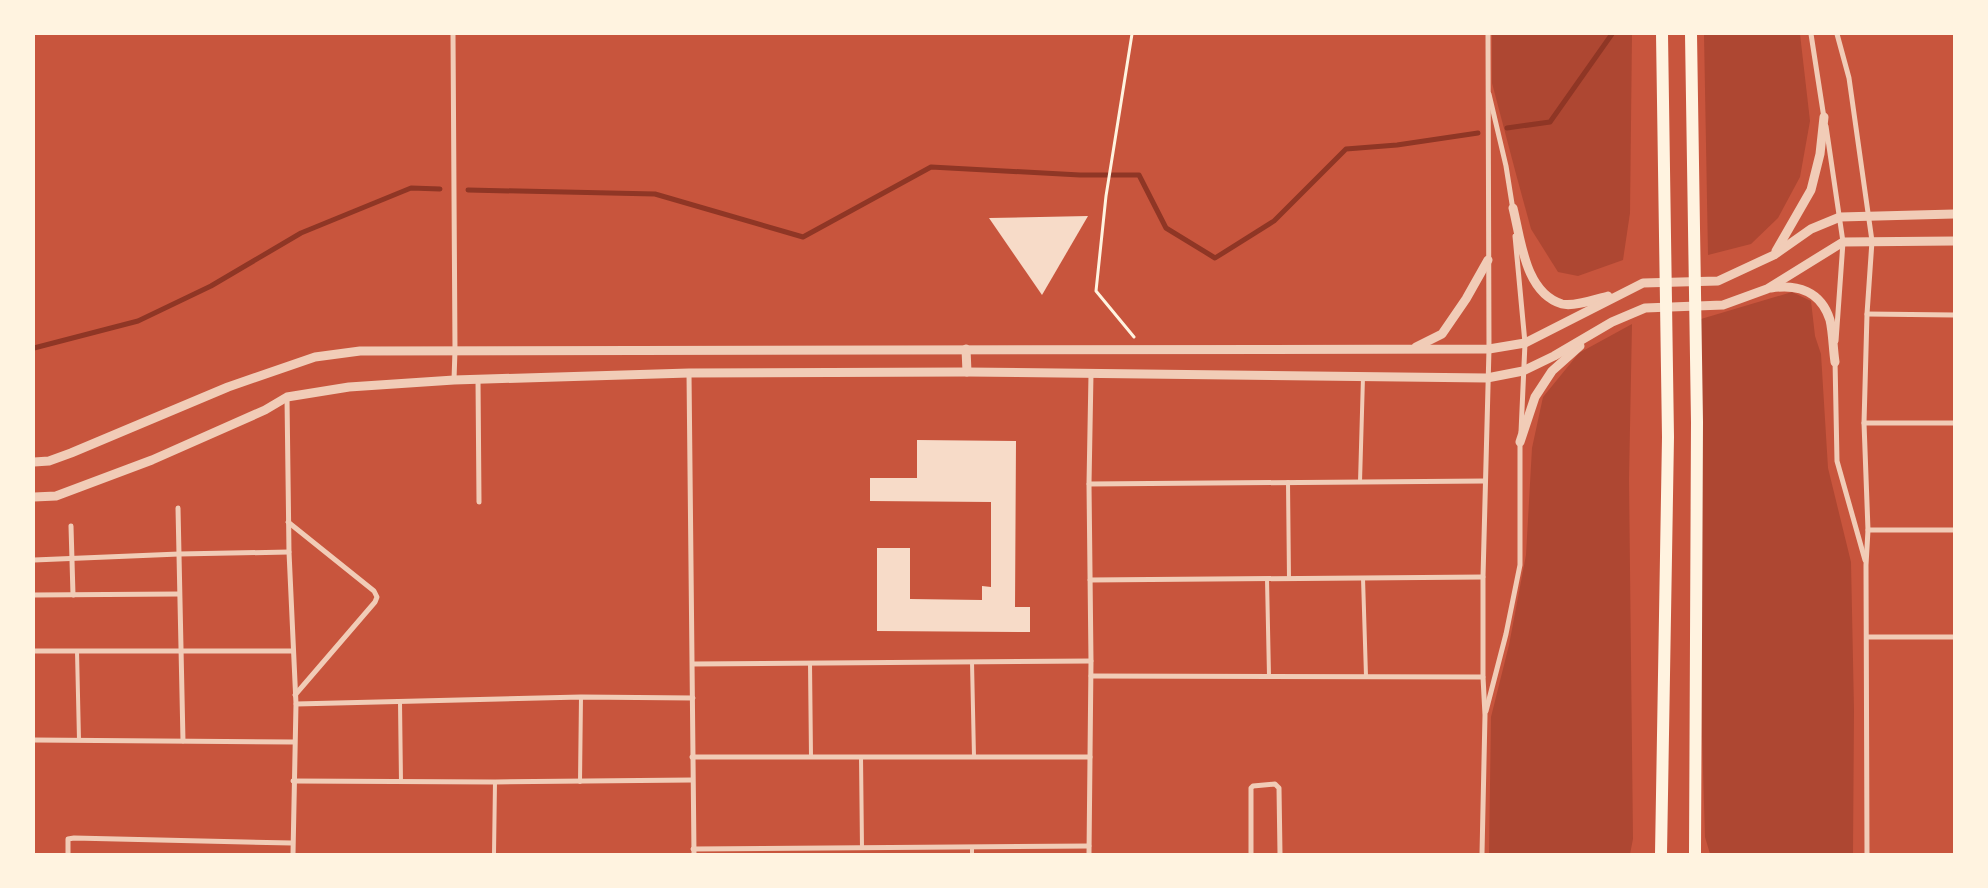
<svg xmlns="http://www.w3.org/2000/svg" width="1988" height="888" font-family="Poppins,sans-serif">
<rect width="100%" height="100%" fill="#c8553d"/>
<g fill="#ae4732">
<polygon points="1492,34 1632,34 1630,213 1623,260 1578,276 1558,272 1531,229 1516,174 1492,83"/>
<polygon points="1704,34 1800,34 1810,121 1800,177 1778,218 1751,244 1708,255"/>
<polygon points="1792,292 1811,301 1815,336 1821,354 1828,468 1851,562 1854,710 1853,854 1710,854 1705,837 1702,735 1701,319"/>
<polygon points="1632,324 1629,479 1633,839 1630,854 1489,854 1491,717 1509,645 1526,555 1532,448 1543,397 1579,353"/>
</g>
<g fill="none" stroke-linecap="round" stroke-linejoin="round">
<g stroke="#8f3625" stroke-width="5">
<polyline points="1507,128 1550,122 1612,34"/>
<polyline points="468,190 655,194 803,237 931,167 1080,175 1139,175 1166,228 1215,258 1274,221 1346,149 1397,145 1478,133"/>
<polyline points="34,348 138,321 211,286 301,233 411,188 440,189"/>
</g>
</g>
<g fill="#f7dbc8">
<polygon points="1088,216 1042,295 989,218"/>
<polygon points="917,440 1016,441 1015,607 1030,607 1030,632 877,631 877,548 910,548 910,599 982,600 982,586 991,587 991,502 870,501 870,478 917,478"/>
</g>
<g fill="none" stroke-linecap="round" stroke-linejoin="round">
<polyline stroke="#fff3e0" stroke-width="3" points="1132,34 1106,196 1096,291 1134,337"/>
<g stroke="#f1ccb7" stroke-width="4">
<polyline points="1288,482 1289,579"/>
<polyline points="1360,482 1363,377"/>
<polyline points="1363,578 1366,676"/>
<polyline points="1267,579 1269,676"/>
<polyline points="77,651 79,740"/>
<polyline points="972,662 974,757"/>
<polyline points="810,663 811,757"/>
<polyline points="400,702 401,782"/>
<polyline points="861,757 862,848"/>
<polyline points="580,782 581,697"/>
<polyline points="494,854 495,782"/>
<polyline points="972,854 972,848"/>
</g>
<g stroke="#f1ccb7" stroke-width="5">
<polyline points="453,34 455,350 454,380"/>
<polyline points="1811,34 1824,118"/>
<polyline points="1837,34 1849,78 1872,241 1867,314 1864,423 1868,530 1866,565 1867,854"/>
<polyline points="1489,94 1506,166 1513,210"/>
<polyline points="1826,126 1843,242 1836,341"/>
<polyline points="1515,236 1525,343 1521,432"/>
<polyline points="1867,314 1954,315"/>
<polyline points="1835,360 1837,461 1865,560"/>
<polyline points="689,373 694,854"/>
<polyline points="478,379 479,502"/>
<polyline points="287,398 289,552 296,704 293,854"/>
<polyline points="1864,423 1954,423"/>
<polyline points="1089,484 1485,481"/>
<polyline points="178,508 183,741"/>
<polyline points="288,522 374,591 377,597 375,602 295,695"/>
<polyline points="71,526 73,595"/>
<polyline points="1868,530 1954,530"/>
<polyline points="34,560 179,554 289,552"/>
<polyline points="1090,580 1483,577"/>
<polyline points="34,595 179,594"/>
<polyline points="1867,637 1954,637"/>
<polyline points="34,651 292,651"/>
<polyline points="693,664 1091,661"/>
<polyline points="1091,676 1483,677"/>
<polyline points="296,704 581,697 693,698"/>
<polyline points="1486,711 1506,634 1520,565 1520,441"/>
<polyline points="34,740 294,742"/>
<polyline points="692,757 1090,757"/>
<polyline points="293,781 495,782 692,780"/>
<polyline points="693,849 1089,846"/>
<polyline points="68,854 68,839 74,838 292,843"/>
<polyline points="1089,854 1091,661 1089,484 1091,374"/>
<polyline points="1251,854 1251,788 1253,786 1275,784 1279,788 1280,854"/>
<polyline points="1482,854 1485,715 1483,677 1483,577 1489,349 1488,34"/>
</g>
<g stroke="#f1ccb7" stroke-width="9">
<path d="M1513,208C1521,240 1525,293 1562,304C1574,307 1596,299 1608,296"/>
<polyline points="1776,251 1811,190 1820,154 1824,117"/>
<path d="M1771,288C1797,284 1821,291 1830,320C1833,333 1833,349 1835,362"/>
<polyline points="1416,347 1442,334 1466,299 1488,260"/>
<polyline points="966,349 967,372"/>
<polyline points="1520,442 1535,397 1552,371 1580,346"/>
<polyline points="34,462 49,461 71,453 228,387 315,357 360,351 1489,349 1525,343 1643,283 1718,281 1774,255 1811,229 1840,217 1954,214"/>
<polyline points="34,497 56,496 152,460 265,410 287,397 349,387 454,380 689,373 967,372 1487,378 1523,371 1554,356 1612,322 1645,308 1723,305 1767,289 1843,242 1954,241"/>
</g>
<g stroke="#fff3e0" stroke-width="12">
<polyline points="1691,34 1697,422 1695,854"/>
<polyline points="1661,854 1668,437 1662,34"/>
</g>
</g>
<rect width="1988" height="888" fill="none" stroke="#fff3e0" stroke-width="70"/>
</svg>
